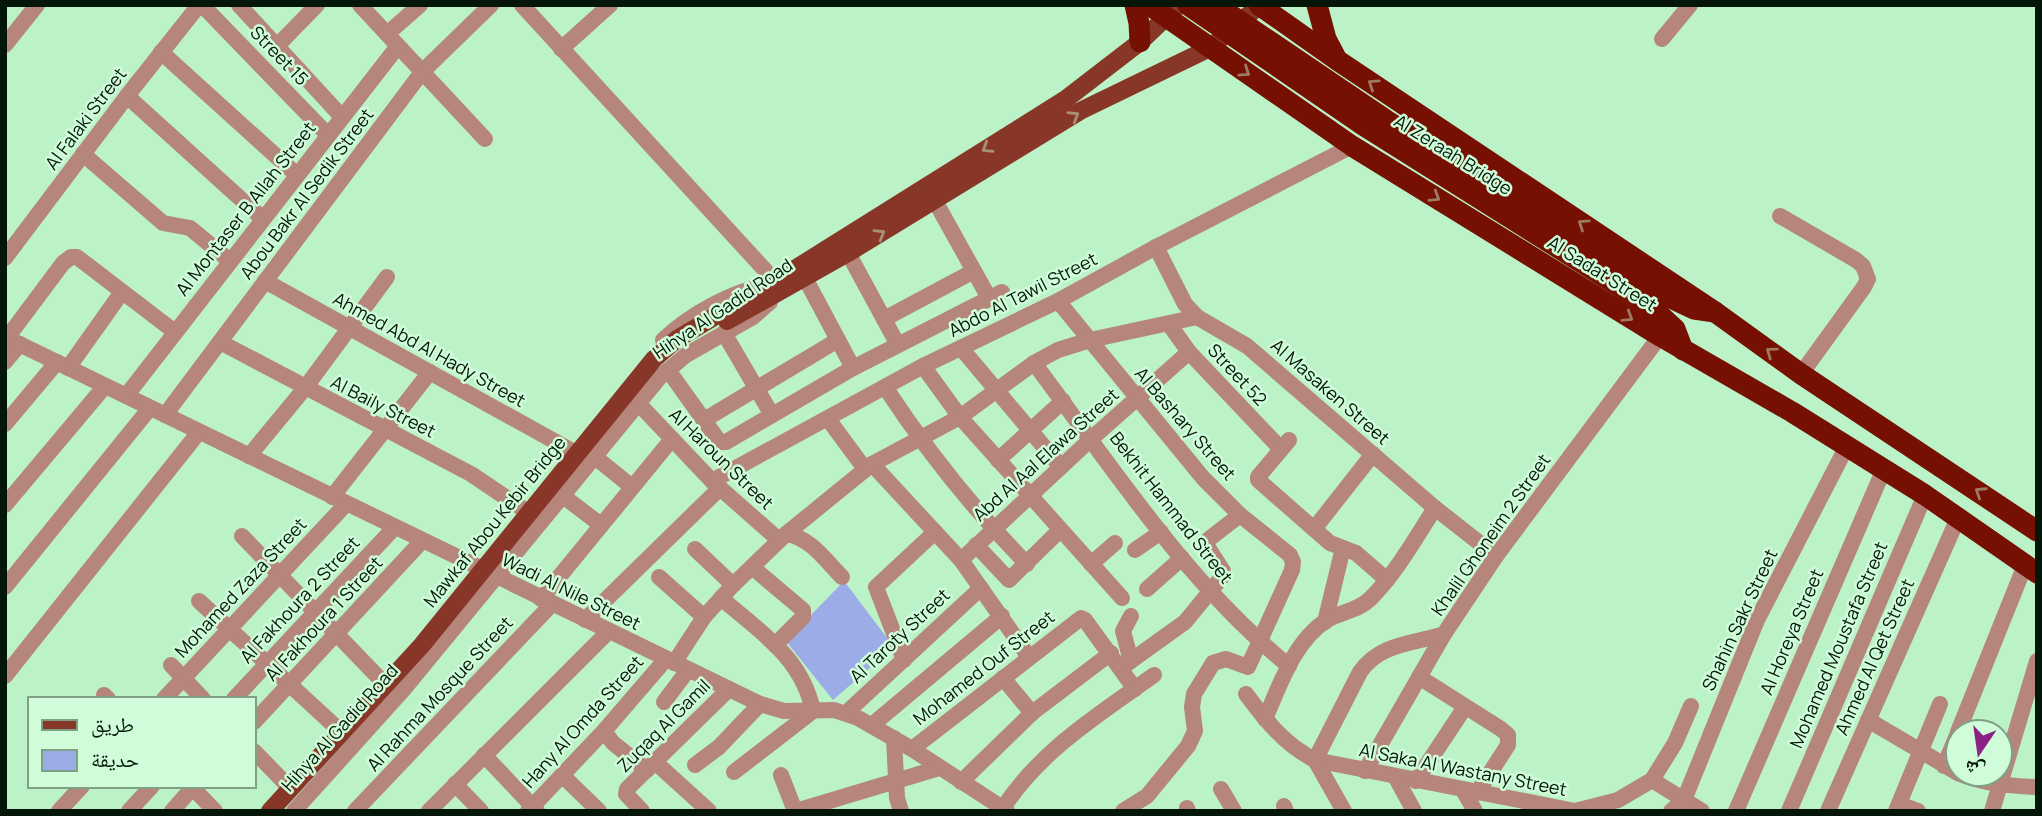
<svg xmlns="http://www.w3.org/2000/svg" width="2042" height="816" font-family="Manrope,'Noto Naskh Arabic',sans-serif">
<rect width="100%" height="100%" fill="#bbf2c7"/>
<polygon fill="#9bace7" points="844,581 894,647 833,700 786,641"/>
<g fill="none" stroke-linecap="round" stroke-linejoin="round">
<g stroke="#b6867c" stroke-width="16">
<polyline points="202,5 328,135"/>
<polyline points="239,5 342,117"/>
<polyline points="360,5 485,139"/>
<polyline points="522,5 775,281"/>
<polyline points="387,34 420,5"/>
<polyline points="1662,39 1690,5"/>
<polyline points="5,45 37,5"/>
<polyline points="276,47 317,5"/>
<polyline points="561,49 610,5"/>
<polyline points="161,52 297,175"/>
<polyline points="127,96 263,219"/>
<polyline points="83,154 163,223 190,228 230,261"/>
<polyline points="935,201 989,298"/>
<polyline points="1780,216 1856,260 1863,266 1868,279 1864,287 1801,374"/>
<polyline points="1156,247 1185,304 1197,317 1247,346 1435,508 1496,556"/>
<polyline points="848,253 898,345"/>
<polyline points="5,258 127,96 199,5"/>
<polyline points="805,278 853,368"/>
<polyline points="265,281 574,452"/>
<polyline points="1058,301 1203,478 1240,515 1290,555 1293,562 1292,570 1248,667 1226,659 1213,663 1194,694 1192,707 1195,731 1188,746 1147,796 1123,811"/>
<polyline points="884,319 974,271"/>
<polyline points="1169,324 1189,352 1281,449"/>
<polyline points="724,333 772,415"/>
<polyline points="5,337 760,704 784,711 834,710 858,718 912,749 1007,811"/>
<polyline points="7,338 63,263 71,257 77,257 175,332"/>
<path d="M663,340C690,314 734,290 771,284"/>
<polyline points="220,342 471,474 526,511"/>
<polyline points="961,348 1061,467"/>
<polyline points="5,362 20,344"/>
<path d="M1034,363C1113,468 1186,582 1289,666"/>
<polyline points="923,366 960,417 1122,598"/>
<polyline points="68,368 122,292"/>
<polyline points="668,370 716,437 720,442 726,442 853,368 1002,292"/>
<path d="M885,387C927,451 973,509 1027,564"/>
<polyline points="126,396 398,46"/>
<polyline points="638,403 712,481 779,540"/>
<polyline points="165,415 422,72 491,5"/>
<polyline points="828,419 865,469"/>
<polyline points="704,420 838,340"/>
<polyline points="5,424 57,362"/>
<polyline points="1289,440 1258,477 1258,480 1330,543 1356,553 1387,580"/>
<polyline points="249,456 305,388 387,277"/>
<polyline points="595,457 632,487"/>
<polyline points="998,460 1063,401"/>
<polyline points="872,464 961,560 1029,657"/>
<polyline points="712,481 923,366 1058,301 1156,247 1352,146"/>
<polyline points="563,496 601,525"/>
<polyline points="332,497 430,372"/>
<polyline points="5,505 105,386"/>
<polyline points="1314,529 1373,454"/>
<path d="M786,534C810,537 826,561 842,577"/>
<polyline points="242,536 381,680"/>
<polyline points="976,545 1009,580 1060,530"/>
<polyline points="695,549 733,585"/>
<polyline points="1135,550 1161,532"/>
<polyline points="961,560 1091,439 1189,352"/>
<polyline points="1091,564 1115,543"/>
<polyline points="752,567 803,610 803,617 775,645"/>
<polyline points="659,577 704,617"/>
<polyline points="5,587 150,408"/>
<polyline points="1147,589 1182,558"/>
<path d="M721,598C760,632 802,657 813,711L734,772"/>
<polyline points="541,599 672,439"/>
<polyline points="199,601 338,729"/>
<polyline points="585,620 720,488"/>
<polyline points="1325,622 1343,548"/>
<polyline points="904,660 876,587 935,532"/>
<polyline points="1131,661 1123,631 1131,616"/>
<polyline points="674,663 704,617 733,585 786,534 872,464 960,417 1034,363 1058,350 1090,340 1197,317"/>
<polyline points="171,665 203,699"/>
<polyline points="1121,668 1185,622 1222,577 1223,571 1207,546 1209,539 1240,515"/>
<polyline points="5,676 199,432"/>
<polyline points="1419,677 1501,729 1508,735 1508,745 1477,793"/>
<polyline points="1003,678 1032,713"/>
<path d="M1246,694C1266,721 1285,745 1315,760L1575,811L1618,800L1652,780L1675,743L1691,706"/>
<polyline points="104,695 108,699"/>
<polyline points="164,699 346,504"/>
<polyline points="234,699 394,528"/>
<polyline points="664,702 688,670"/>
<polyline points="846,713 981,588"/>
<path d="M1265,719C1280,685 1294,641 1327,620C1340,612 1358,611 1370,599C1396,573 1415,539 1435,508"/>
<polyline points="1868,720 1958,773"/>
<polyline points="254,722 422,541"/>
<polyline points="872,725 1002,616"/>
<polyline points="604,731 613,743 647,770"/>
<polyline points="1958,732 2025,565"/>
<polyline points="894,738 897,798 901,811"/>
<polyline points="912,749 1081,618 1085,620 1135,689"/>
<polyline points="254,751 286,784"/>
<polyline points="484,755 537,811"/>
<polyline points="655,762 709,811"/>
<polyline points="695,765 719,747 760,704"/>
<polyline points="1944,766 1958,733"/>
<polyline points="1365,771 1444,634"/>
<path d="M1960,774C1986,784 2010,786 2037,787"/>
<polyline points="781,775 795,811"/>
<polyline points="563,776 599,811"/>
<polyline points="1396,778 1414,811"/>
<polyline points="1652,780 1702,811"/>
<polyline points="1416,781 1465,707"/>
<polyline points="961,782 1032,713 1111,653"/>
<polyline points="455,784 481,811"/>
<polyline points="191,786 215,811"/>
<polyline points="1221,789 1234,811"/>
<polyline points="1463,790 1475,811"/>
<polyline points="1899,804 1918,811"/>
<polyline points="1284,806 1286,811"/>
<path d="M1003,808C1041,750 1098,715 1154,675"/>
<polyline points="1187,808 1188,811"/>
<polyline points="59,811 82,786"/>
<polyline points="129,811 152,786"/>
<polyline points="172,811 194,786"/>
<polyline points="294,811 404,689 660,377 686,355 753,317 770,302"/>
<polyline points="355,811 552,604"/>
<polyline points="429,811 609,631"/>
<polyline points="528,811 604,731 666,659"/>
<polyline points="642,811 626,794 627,789 729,689"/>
<polyline points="796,811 939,768"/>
<path d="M1344,811L1315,760L1360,672C1380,643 1413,644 1444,634L1496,556L1660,336"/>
<polyline points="1671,811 1684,800 1757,620 1847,446"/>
<polyline points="1736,811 1884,469"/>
<polyline points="1789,811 1925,495"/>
<polyline points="1828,811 1958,518"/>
<polyline points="1896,811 1940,704"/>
<polyline points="1992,811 2037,661"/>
</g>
<g stroke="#883628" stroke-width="18">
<polyline points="766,287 1066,99 1140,42 1179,5"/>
<polyline points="727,321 848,253 1080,111 1210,48 1260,5"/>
</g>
<g stroke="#751002" stroke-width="21">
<polyline points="1135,5 1139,23 1140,42"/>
<polyline points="1149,5 1352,146 1660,336 1792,412 1925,495 2037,573"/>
<polyline points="1259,5 1337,60 1715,312 1801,374 2037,531"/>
<polyline points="1317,5 1326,39 1336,58"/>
</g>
<polyline stroke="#883628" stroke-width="18" points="270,811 422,645 654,359 677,339 719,314"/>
<g stroke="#751002" stroke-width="21">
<polyline points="1188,5 1363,125 1649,305 1675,329 1683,350"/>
<polyline points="1216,5 1386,120 1658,292 1694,309 1715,312"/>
</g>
</g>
<defs><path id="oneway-chevron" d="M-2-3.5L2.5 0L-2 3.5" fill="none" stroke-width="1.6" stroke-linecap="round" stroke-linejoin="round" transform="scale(1.75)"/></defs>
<g stroke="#9e7a63">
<use href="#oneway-chevron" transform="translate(1245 72) rotate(34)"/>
<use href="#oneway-chevron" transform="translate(1373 84) rotate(-146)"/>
<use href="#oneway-chevron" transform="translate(1435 197) rotate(32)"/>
<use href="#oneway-chevron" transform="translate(1583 224) rotate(-146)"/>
<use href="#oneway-chevron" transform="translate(1628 317) rotate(32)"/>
<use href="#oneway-chevron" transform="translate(1771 352) rotate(-144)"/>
<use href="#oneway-chevron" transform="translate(1980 492) rotate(-147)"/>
</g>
<g stroke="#a88f78">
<use href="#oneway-chevron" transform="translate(1074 116) rotate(-31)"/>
<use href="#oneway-chevron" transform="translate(987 148) rotate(148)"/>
<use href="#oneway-chevron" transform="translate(880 234) rotate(-31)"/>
</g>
<g text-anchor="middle" stroke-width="5" stroke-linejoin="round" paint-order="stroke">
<g font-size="18" fill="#031608" stroke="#d0fcd9">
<text transform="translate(279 56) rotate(46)" y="6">Street 15</text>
<text transform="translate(86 119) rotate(-53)" y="6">Al Falaki Street</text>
<text transform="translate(1453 155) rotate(32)" y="6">Al Zeraah Bridge</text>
<text transform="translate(307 194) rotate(-53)" y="6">Abou Bakr Al Sedik Street</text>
<text transform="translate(246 209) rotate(-52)" y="6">Al Montaser B Allah Street</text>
<text transform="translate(1602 274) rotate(32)" y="6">Al Sadat Street</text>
<text transform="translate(1023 295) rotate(-27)" y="6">Abdo Al Tawil Street</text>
<text transform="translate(723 309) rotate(-34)" y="6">Hihya Al Gadid Road</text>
<text transform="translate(429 350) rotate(29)" y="6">Ahmed Abd Al Hady Street</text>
<text transform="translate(1237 375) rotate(47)" y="6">Street 52</text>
<text transform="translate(1330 392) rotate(41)" y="6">Al Masaken Street</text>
<text transform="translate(383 407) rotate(27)" y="6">Al Baily Street</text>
<text transform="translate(1185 424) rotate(49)" y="6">Al Bashary Street</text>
<text transform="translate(1046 455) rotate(-42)" y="6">Abd Al Aal Elawa Street</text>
<text transform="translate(721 459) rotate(44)" y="6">Al Haroun Street</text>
<text transform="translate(1171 508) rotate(52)" y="6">Bekhit Hammad Street</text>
<text transform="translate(495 522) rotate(-51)" y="6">Mawkaf Abou Kebir Bridge</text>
<text transform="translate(1491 535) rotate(-55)" y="6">Khalil Ghoneim 2 Street</text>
<text transform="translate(241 588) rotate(-47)" y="6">Mohamed Zaza Street</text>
<text transform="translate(571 592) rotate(26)" y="6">Wadi Al Nile Street</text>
<text transform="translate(300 600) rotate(-47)" y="6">Al Fakhoura 2 Street</text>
<text transform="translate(324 619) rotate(-47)" y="6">Al Fakhoura 1 Street</text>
<text transform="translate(1740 620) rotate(-65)" y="6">Shahin Sakr Street</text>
<text transform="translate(1792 632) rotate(-67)" y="6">Al Horeya Street</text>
<text transform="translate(900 636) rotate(-43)" y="6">Al Taroty Street</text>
<text transform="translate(1839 645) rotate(-67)" y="6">Mohamed Moustafa Street</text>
<text transform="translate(1875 657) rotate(-66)" y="6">Ahmed Al Qet Street</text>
<text transform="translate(984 668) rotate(-38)" y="6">Mohamed Ouf Street</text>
<text transform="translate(440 694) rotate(-47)" y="6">Al Rahma Mosque Street</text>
<text transform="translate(583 722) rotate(-48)" y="6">Hany Al Omda Street</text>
<text transform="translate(664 726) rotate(-45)" y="6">Zuqaq Al Gamil</text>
<text transform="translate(340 728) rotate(-48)" y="6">Hihya Al Gadid Road</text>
<text transform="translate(1463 770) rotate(11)" y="6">Al Saka Al Wastany Street</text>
</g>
</g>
<rect width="2042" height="816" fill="none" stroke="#031608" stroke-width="14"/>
<rect x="28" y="697" width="228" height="91" fill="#d0fcd9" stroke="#7ea085" stroke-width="2"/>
<rect x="42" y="720" width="35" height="10" fill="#883628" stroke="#7ea085" stroke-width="2"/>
<text x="91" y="732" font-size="21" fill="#031608">طريق</text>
<rect x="42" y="750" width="35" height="21" fill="#9bace7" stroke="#7ea085" stroke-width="2"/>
<text x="91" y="767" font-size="21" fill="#031608">حديقة</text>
<g transform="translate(1979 753) rotate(193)"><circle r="33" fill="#d0fcd9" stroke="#7ea085" stroke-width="2"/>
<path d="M0-5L12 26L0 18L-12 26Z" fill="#8d2185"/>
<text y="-10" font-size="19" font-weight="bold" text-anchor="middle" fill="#031608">ش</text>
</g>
</svg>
